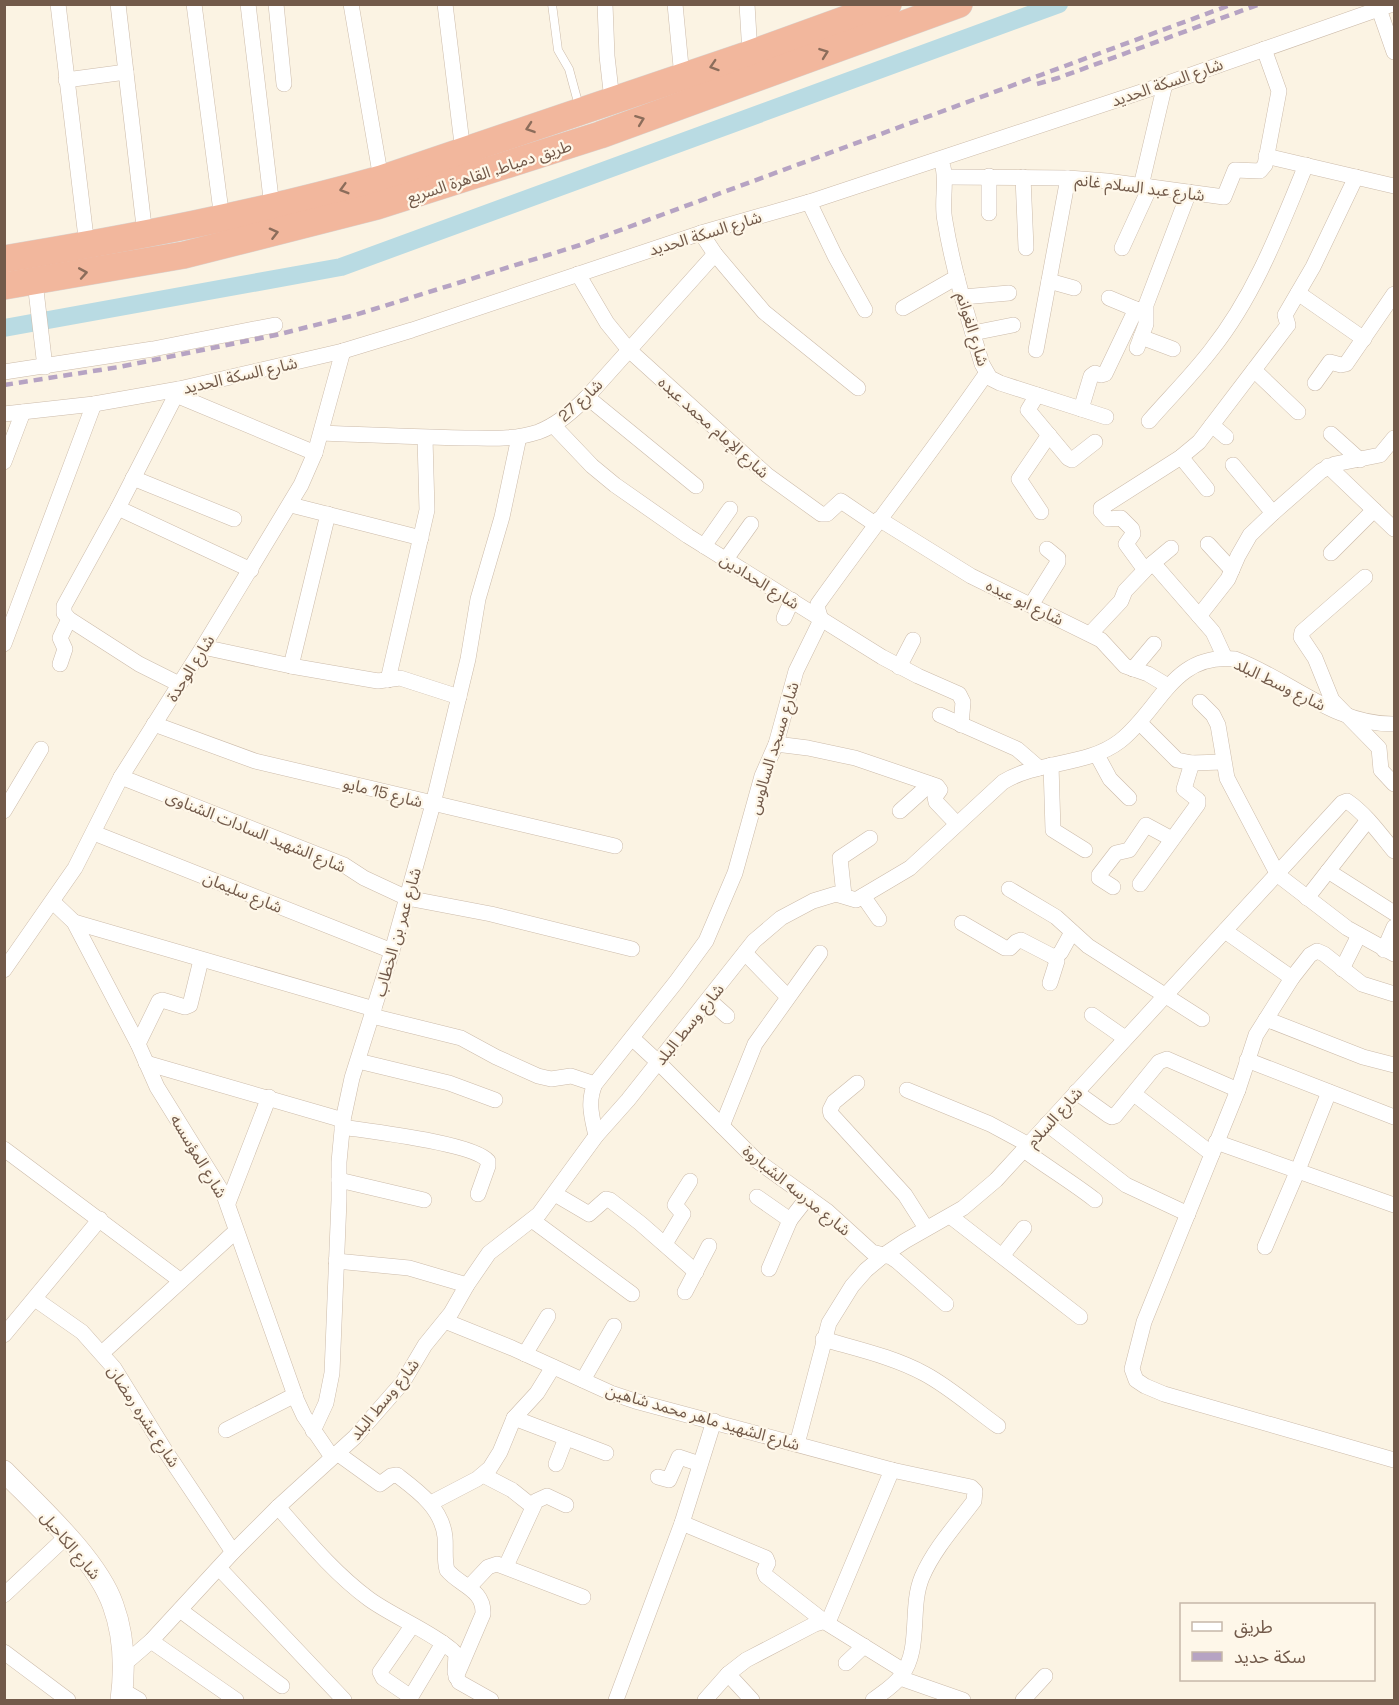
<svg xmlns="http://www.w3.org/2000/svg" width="1399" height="1705" font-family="'Space Grotesk','Noto Sans Arabic',sans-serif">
<rect width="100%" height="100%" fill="#fbf3e3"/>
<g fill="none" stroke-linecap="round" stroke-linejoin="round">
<polyline stroke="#b9dbe3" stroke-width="18" points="4,328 341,267 1059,4"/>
<defs>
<polyline id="lane" points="552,4 558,50 569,69 579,106"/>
<g id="street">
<polyline points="58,4 87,246"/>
<polyline points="118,4 145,235"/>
<polyline points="194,4 222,219"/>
<polyline points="248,4 272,207"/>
<polyline points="276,4 284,84"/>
<polyline points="351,4 381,179"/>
<polyline points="445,4 463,152"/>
<polyline points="605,4 607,56 612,100"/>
<polyline points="675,4 682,77"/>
<polyline points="747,4 750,54"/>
<polyline points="1379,9 1394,52"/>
<polyline points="66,80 126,72"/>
<polyline points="1266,156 1394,186"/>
<path d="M943,167C947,185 941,203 945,221C953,270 968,317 982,364L990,378L1000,383L1106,417"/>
<polyline points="989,176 989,213"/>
<polyline points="945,177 1068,178 1107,181 1224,197 1235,170 1260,171 1265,165 1279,91 1264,49"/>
<polyline points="1023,177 1026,248"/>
<polyline points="1141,186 1165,84"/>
<polyline points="809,202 835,256 865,310"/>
<polyline points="701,233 715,254 764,312 858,388"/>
<polyline points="1122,248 1150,187"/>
<polyline points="578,274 607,323 629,350 767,475 821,514 827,514 841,501 875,524"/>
<polyline points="1049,281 1074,288"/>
<polyline points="35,282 45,367"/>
<polyline points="1298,293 1364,339"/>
<polyline points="963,297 1009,293"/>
<polyline points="1109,298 1145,313"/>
<polyline points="903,308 957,277"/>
<polyline points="973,333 1013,325"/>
<polyline points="1141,337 1173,349"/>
<polyline points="1137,348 1146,324 1146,305 1189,192"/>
<polyline points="1036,350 1068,178"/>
<polyline points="1254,370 1298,412"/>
<polyline points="4,372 153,349 275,325"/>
<polyline points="1315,383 1330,362 1341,365 1346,364 1394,294"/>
<polyline points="176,395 315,453"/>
<polyline points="1037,395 1028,410 1068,458 1072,460 1095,442"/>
<polyline points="587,397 696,486"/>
<polyline points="1081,409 1091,376 1095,373 1101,375 1105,374 1136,309"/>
<polyline points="4,414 94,404 179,389 343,351 412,330 701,233 809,202 1165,84 1393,4"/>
<path d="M1149,421C1170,397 1193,374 1212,349C1255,295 1280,228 1306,165"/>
<polyline points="553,425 592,466 615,485 688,536 882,657 918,676 959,694 963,702 961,725"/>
<polyline points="1212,425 1226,437"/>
<path d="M321,433C369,435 417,437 465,438C489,438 514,440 538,432C557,425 572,412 587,397L715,254"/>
<polyline points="1331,434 1360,460"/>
<polyline points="1181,457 1207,489"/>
<polyline points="4,462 23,412"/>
<polyline points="1233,465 1273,513"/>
<polyline points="1328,466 1394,529"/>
<polyline points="133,478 234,519"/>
<polyline points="291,505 421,538"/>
<polyline points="118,508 251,570"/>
<polyline points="1041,512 1019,479 1049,435"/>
<polyline points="879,519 971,576 1101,640 1125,666 1148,674 1168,686"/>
<polyline points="1208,544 1232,570"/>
<polyline points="704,546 730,509"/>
<polyline points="1331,553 1374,510"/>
<polyline points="726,559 751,524"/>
<polyline points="1153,563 1213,632 1225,658"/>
<polyline points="1147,568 1171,548"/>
<polyline points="1365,577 1302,632 1301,637 1315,658 1332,700 1379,748 1381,770 1394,784"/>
<polyline points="1031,605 1058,562 1058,558 1047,549"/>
<polyline points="1199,616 1228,579 1238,556 1250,535 1273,513 1321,471 1335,464 1380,455 1394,438"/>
<polyline points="784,618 792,600"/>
<polyline points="1090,634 1121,601 1125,591 1145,570 1126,544 1133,534 1132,529 1121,518 1108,519 1101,511 1101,508 1181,457 1199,442 1288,325 1285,315 1313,267 1356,177"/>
<polyline points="4,644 94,404"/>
<polyline points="203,647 291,666 378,681 400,678 459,697"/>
<polyline points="60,664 65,649 60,638 69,619"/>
<polyline points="291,666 328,514"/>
<polyline points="899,667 913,640"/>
<polyline points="1133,669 1154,644"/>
<polyline points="388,680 427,510 425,438"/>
<polyline points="179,684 139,664 69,619 64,613 64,606 118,508 179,389"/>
<polyline points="1200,702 1213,715 1218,725 1227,778 1278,875 1347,928 1394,954"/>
<polyline points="940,715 1017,749 1039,768"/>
<polyline points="1140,723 1177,760 1192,763 1223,762"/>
<polyline points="154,724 255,761 615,846"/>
<polyline points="776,744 808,748 855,758 937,786 940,790 935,797 936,802 957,824"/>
<polyline points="1097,755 1110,779 1129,798"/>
<polyline points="1051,765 1053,830 1085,850"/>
<polyline points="121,777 344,865 364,878 407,898 491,914 632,949"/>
<polyline points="4,811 41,749"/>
<polyline points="900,811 930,784"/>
<polyline points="94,833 392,951"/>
<polyline points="1328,871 1394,913"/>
<polyline points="1140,884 1198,804 1198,800 1184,789 1192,763"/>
<polyline points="1113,887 1099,878 1099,875 1116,853 1129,850 1146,825 1172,839"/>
<polyline points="1009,889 1056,917 1088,946 1202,1019"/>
<polyline points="844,895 840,858 870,838"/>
<polyline points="863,896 879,919"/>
<polyline points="1307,898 1368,820"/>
<polyline points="53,902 74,922 138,1044 157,1087 224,1195 297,1401 304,1416 332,1457"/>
<polyline points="74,922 374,1009"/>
<polyline points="962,923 1005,948 1010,948 1016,942 1021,940 1052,956 1057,961 1050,983"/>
<polyline points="1225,931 1292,978"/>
<polyline points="1384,950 1394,927"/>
<polyline points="745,953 788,997"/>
<polyline points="1055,958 1061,952 1072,932"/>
<polyline points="1342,969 1359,935"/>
<polyline points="4,970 75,868 121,777 203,647 301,485 315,453 343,351"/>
<polyline points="1394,994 1362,984 1324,954 1317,951 1310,955 1292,978 1256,1035 1238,1090 1144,1322 1132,1369 1136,1380 1145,1386 1164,1394 1394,1460"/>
<polyline points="709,1000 727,1016"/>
<polyline points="1092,1015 1125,1038"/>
<polyline points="372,1016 461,1038 496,1057 538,1076 551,1079 571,1076 595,1084"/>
<polyline points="1266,1019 1363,1057 1394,1065"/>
<polyline points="632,1038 658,1062 756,1160 827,1211 872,1252 891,1257 897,1261 946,1304"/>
<polyline points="138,1044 159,1001 162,1000 185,1007 190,1005 201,960"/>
<polyline points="1247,1060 1394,1117"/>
<polyline points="358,1061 449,1083 495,1100"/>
<polyline points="146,1063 343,1120"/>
<polyline points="857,1083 834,1102 830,1110 831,1114 905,1195 926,1228"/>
<polyline points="907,1090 990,1124 1029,1145"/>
<polyline points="1076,1092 1108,1115 1112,1117 1115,1116 1159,1062 1167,1059 1238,1090"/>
<polyline points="1134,1094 1212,1154"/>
<polyline points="1047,1124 1126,1185 1188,1214"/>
<polyline points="722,1126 755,1044 820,953"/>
<path d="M342,1127C368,1131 474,1143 488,1161V1166L478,1194"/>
<path d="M596,1136C592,1117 587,1102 595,1084L676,982L706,941L735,873L762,776L776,744L796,671L820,622C822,615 816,611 818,604C873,527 932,452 986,374"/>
<polyline points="1216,1142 1394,1205"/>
<polyline points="4,1149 181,1281"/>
<path d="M1024,1150C1048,1168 1072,1182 1095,1200"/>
<polyline points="339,1180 424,1200"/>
<polyline points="555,1194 589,1214 606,1199 610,1200 640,1223 696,1272"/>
<polyline points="757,1197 790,1220 769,1269"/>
<polyline points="228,1203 269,1097"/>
<polyline points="950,1216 1080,1317"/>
<polyline points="532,1220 632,1294"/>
<polyline points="790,1220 808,1197"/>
<polyline points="665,1244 683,1214 675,1205 676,1203 690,1181"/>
<polyline points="1265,1247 1298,1170 1329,1092"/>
<polyline points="1002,1256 1024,1228"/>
<polyline points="336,1261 409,1268 467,1285"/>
<polyline points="685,1292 709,1246"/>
<polyline points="35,1299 82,1332 114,1368 166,1452 233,1552"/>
<path d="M445,1321L512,1348L611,1393L635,1401L892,1470L971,1487L975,1491L974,1501C956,1525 934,1549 922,1577C909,1608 922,1649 901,1676C894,1686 882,1693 873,1700"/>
<polyline points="4,1335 100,1219"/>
<path d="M823,1339C857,1349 894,1357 925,1374C951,1388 974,1409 998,1426"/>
<polyline points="102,1353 236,1231"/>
<polyline points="525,1354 548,1316"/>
<polyline points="583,1380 614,1326"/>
<polyline points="514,1418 606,1453"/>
<polyline points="226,1430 295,1395"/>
<polyline points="313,1431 326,1403 332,1373 339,1200 339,1162 343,1120 352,1078 392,951 433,804 468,659 478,599 502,517 519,437"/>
<path d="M797,1444L829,1323L852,1286L866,1270L884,1255L905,1241L963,1208L996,1180L1342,803L1347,801C1366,814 1380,834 1394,851"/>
<path d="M337,1453L380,1484L391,1476L397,1475C418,1491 442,1508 445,1537C446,1548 444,1559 447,1570C460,1586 484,1589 483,1614L456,1677"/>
<polyline points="556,1464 566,1438"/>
<polyline points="483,1475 512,1490 532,1506"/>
<polyline points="658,1477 669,1480 679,1457 700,1464"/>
<polyline points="431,1503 477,1479 490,1468 500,1452 514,1418 537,1393 553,1367"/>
<path d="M278,1507C307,1540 334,1573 369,1599C394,1617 430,1631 452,1650L456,1654L455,1672L459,1682L491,1700"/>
<polyline points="682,1523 766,1558 768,1563 764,1571 766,1576 825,1622 904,1671"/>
<polyline points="506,1566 536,1501 547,1496 566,1505"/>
<polyline points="219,1568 344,1700"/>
<polyline points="469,1587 488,1567 497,1564 583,1597"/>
<polyline points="4,1595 66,1537"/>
<polyline points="180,1610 282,1686"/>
<polyline points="151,1641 236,1700"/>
<polyline points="4,1652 68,1700"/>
<polyline points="846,1663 864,1646"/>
<path d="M122,1666L151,1641L233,1552L278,1507L355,1437L403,1382L425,1345L451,1313L467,1285L489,1253L539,1214L596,1136L628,1100L754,941L781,918L813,901L836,894L856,900L910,868L1003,782C1039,760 1086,767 1120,741C1160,710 1173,652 1235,659C1289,679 1334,725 1394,724"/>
<polyline points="728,1674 752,1700"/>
<polyline points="900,1678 963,1700"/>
<polyline points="122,1690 139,1700"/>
<polyline points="411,1697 383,1678 380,1672 412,1626"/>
<polyline points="409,1700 443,1643"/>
<polyline points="616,1700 682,1523 714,1421"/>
<polyline points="705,1700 728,1674 746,1660 815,1624 829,1620 892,1470"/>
<polyline points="1023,1700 1045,1676"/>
</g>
<path id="secondary" d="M4,1471C39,1507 97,1559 113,1605C124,1635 125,1670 121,1700"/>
<g id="highway">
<path d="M4,259C131,238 257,214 381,179L750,54L888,4"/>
<polyline points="4,286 184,255 377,206 600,135 959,4"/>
</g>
</defs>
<use href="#lane" stroke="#cba" stroke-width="9"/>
<use href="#street" stroke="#cba" stroke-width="16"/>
<use href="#secondary" stroke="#d0bdab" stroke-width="22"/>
<use href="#highway" stroke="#dad4d0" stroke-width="28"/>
<use href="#lane" stroke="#fff" stroke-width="8"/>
<use href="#street" stroke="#fff" stroke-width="15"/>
<use href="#secondary" stroke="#fff" stroke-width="21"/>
<use href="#highway" stroke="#f2b79d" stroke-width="27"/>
<g stroke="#b6a3c3" stroke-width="4.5" stroke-dasharray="9 6" stroke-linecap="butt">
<polyline points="1037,84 1058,78 1260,4"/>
<polyline points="4,385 119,367 276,335 355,315 580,245 1233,4"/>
</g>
</g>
<defs><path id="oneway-chevron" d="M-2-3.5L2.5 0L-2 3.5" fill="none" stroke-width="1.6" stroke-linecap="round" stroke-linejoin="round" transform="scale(1.5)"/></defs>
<g stroke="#8c6d5b">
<use href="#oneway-chevron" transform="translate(824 53) rotate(-20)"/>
<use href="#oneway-chevron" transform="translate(714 66) rotate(162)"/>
<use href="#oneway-chevron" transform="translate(640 120) rotate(-21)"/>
<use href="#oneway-chevron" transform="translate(530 128) rotate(161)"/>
<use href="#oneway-chevron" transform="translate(344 189) rotate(164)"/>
<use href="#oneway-chevron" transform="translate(274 233) rotate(-14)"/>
<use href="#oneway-chevron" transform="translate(83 273) rotate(-10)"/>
</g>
<g text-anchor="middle" stroke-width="4.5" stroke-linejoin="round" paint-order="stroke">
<g font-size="16" fill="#725a4a" stroke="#fef7e9">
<text transform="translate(1167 82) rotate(-19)" y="6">شارع السكة الحديد</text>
<text transform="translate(489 171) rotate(-18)" y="6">طريق دمياط, القاهرة السريع</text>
<text transform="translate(1140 187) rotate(7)" y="6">شارع عبد السلام غانم</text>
<text transform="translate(705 233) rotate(-17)" y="6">شارع السكة الحديد</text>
<text transform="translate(973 329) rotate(73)" y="6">شارع الغوانم</text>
<text transform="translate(240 375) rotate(-13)" y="6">شارع السكة الحديد</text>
<text transform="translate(580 400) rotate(-43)" y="6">شارع 27</text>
<text transform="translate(714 427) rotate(42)" y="6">شارع الإمام محمد عبده</text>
<text transform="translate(760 581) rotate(32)" y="6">شارع الحدادين</text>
<text transform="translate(1025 602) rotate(26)" y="6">شارع ابو عبده</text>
<text transform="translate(190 668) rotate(-58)" y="6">شارع الوحدة</text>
<text transform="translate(1280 684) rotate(26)" y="6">شارع وسط البلد</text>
<text transform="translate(773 748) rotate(-73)" y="6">شارع مسجد السالوس</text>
<text transform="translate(383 792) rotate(14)" y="6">شارع 15 مايو</text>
<text transform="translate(256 831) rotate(22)" y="6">شارع الشهيد السادات الشناوى</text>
<text transform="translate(243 892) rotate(22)" y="6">شارع سليمان</text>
<text transform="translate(397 932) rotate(-74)" y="6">شارع عمر بن الخطاب</text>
<text transform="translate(689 1024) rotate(-51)" y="6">شارع وسط البلد</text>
<text transform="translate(1054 1117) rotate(-48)" y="6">شارع السلام</text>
<text transform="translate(199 1156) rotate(59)" y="6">شارع المؤسسه</text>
<text transform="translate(797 1190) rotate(39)" y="6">شارع مدرسه الشباروة</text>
<text transform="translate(384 1399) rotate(-51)" y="6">شارع وسط البلد</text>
<text transform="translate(144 1416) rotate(57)" y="6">شارع عشره رمضان</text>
<text transform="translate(703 1417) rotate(16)" y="6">شارع الشهيد ماهر محمد شاهين</text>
<text transform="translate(71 1545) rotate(50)" y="6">شارع الكاحيل</text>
</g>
</g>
<rect width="1399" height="1705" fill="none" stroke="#725a4a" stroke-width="12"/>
<rect x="1180" y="1603" width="195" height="78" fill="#fef7e9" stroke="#c6b8a9" stroke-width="1.5"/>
<rect x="1192" y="1622" width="30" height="9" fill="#ffffff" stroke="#c6b8a9" stroke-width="1.5"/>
<text x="1234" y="1633" font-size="18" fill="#725a4a">طريق</text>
<rect x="1192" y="1652" width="30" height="9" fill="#b6a3c3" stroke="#c6b8a9" stroke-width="1.5"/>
<text x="1234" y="1663" font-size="18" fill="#725a4a">سكة حديد</text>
</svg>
